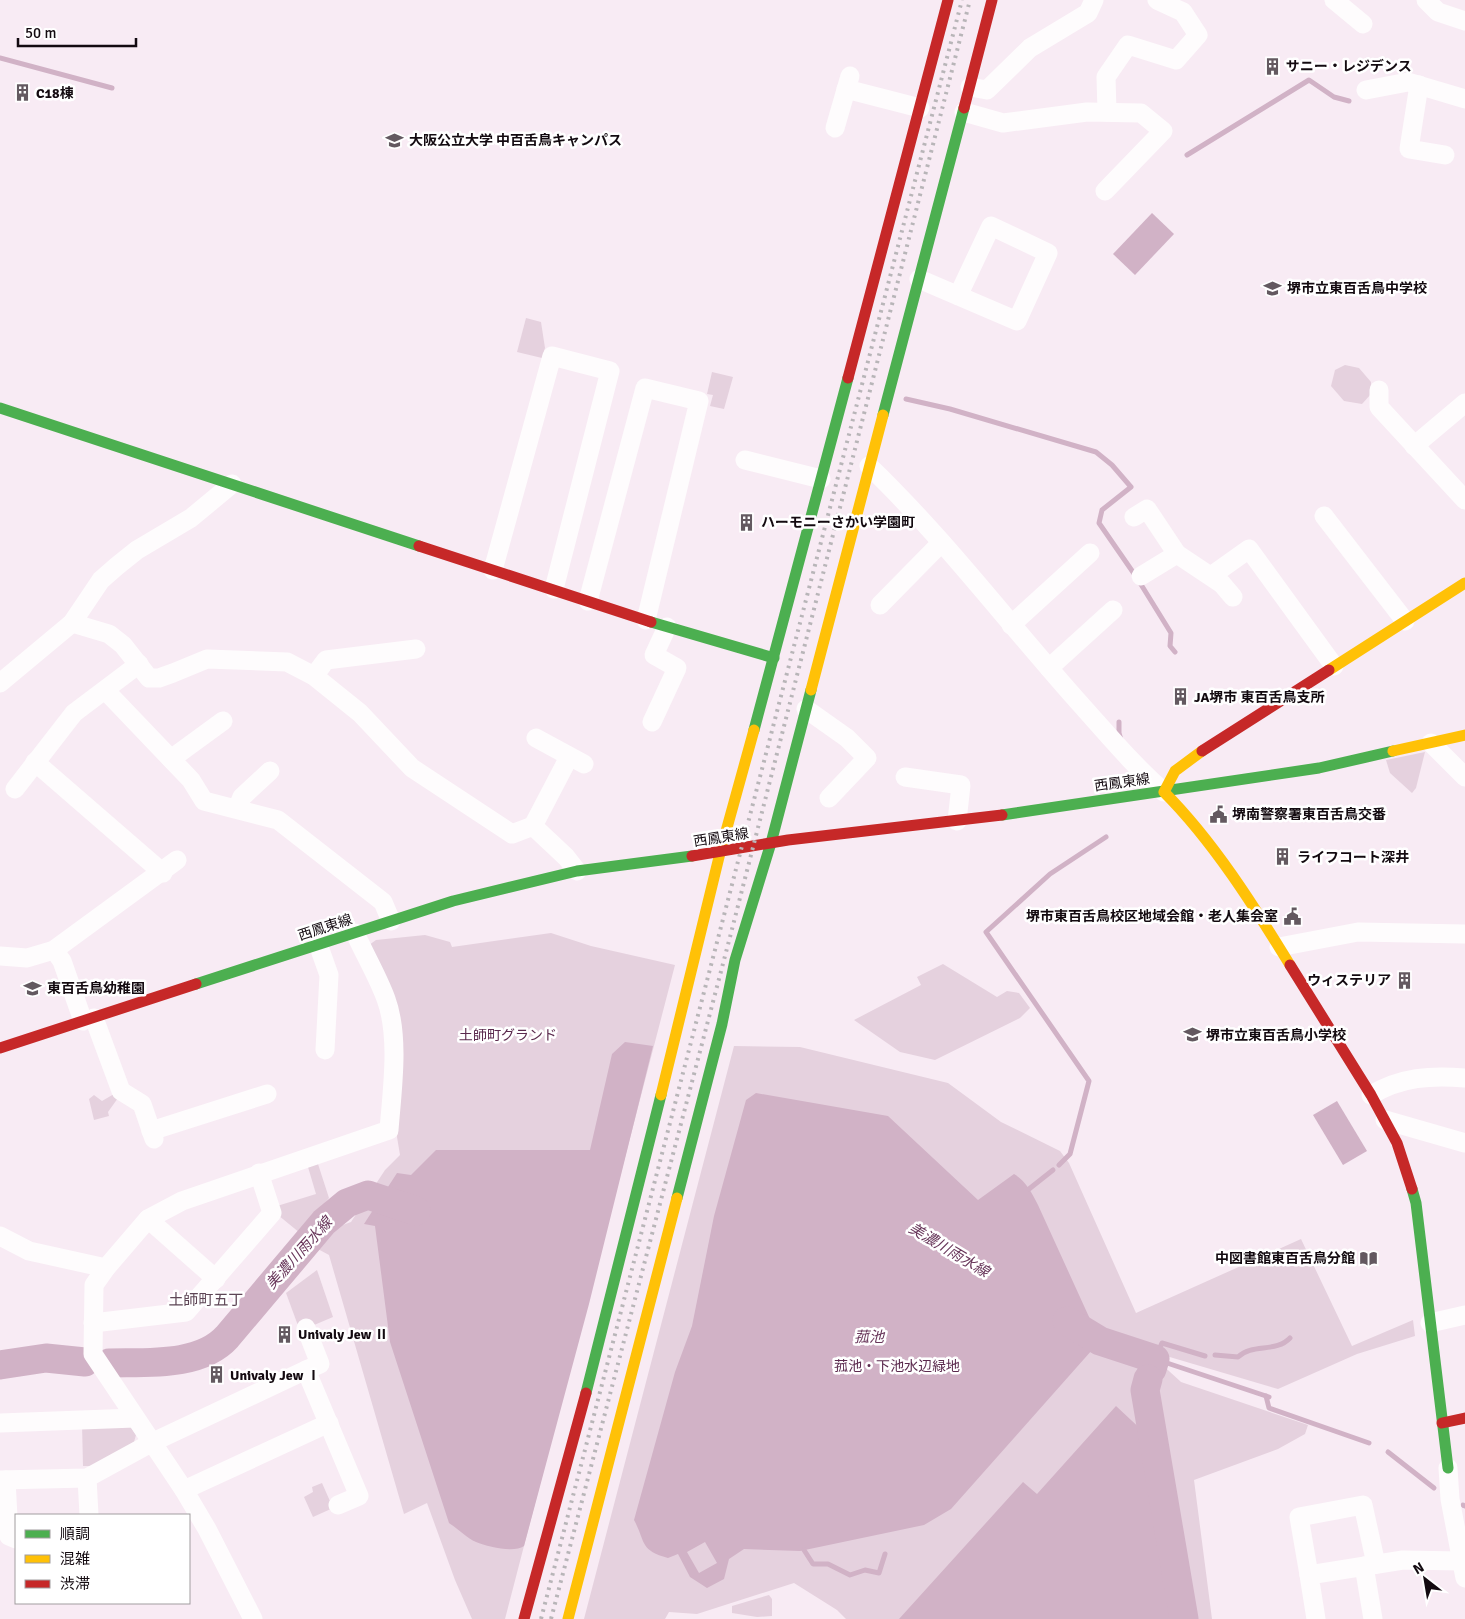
<svg xmlns="http://www.w3.org/2000/svg" width="1465" height="1619" font-family="Signika,'Noto Sans JP',sans-serif">
<rect width="100%" height="100%" fill="#f8ebf4"/>
<g fill="#e5d1de">
<polygon points="526,318 541,322 545,348 542,358 517,352"/>
<polygon points="1345,365 1359,368 1371,382 1371,394 1362,404 1344,401 1331,386 1335,370"/>
<polygon points="712,372 733,377 724,409 710,406 713,395 707,394"/>
<polygon points="1425,752 1416,788 1412,793 1390,773 1386,760"/>
<polygon points="551,933 591,946 675,965 505,1619 472,1619 455,1580 427,1503 404,1514 329,1255 316,1248 340,1226 351,1222 385,1170 400,1155 397,1137 400,1099 369,945 376,940 425,935 450,942 452,947"/>
<polygon points="943,964 997,997 1007,991 1019,993 1030,1008 1020,1018 935,1060 900,1052 854,1020 921,985 917,977"/>
<polygon points="734,1046 800,1047 948,1083 1001,1122 1060,1151 1069,1163 1136,1313 1301,1239 1352,1346 1413,1320 1415,1336 1357,1354 1278,1389 1146,1350 1181,1382 1308,1425 1305,1434 1278,1449 1194,1480 1212,1619 846,1619 837,1610 794,1583 697,1614 669,1612 665,1619 584,1619"/>
<polygon points="114,1094 118,1098 108,1112 109,1116 94,1120 89,1099 94,1095 102,1101"/>
<polygon points="318,1164 329,1198 300,1233 278,1215 277,1206 316,1194 308,1167"/>
<polygon points="317,1270 333,1317 300,1331 286,1293"/>
<polygon points="128,1423 136,1435 134,1442 95,1466 83,1466 82,1424"/>
<polygon points="322,1483 333,1508 313,1517 304,1497 313,1492 312,1487"/>
<polygon points="769,1595 772,1599 772,1616 757,1617 732,1613 732,1606"/>
</g>
<g fill="#d1b2c6" fill-rule="evenodd">
<polygon points="1152,213 1174,234 1135,275 1113,254"/>
<path d="M625,1042L653,1046L589,1304L524,1546C514,1553 488,1547 476,1542C467,1538 458,1529 449,1523L390,1342L375,1226L364,1224L397,1173L411,1175L436,1150H590L612,1054Z"/>
<path d="M756,1093L888,1116L978,1200L1014,1174C1025,1180 1032,1193 1038,1205L1100,1341L951,1509L924,1525L800,1551L744,1549L729,1559L724,1579L707,1588L690,1577L678,1554L668,1558C639,1550 646,1542 634,1520L675,1372L692,1326L714,1216L746,1100ZM705,1542L717,1563L699,1573L687,1552Z"/>
<polygon points="1337,1101 1367,1151 1343,1165 1313,1115"/>
<polygon points="1116,1406 1146,1434 1178,1619 899,1619 1023,1482 1037,1494"/>
</g>
<g fill="none" stroke-linecap="round" stroke-linejoin="round">
<g stroke="#d1b2c6" stroke-width="5">
<polyline points="0,58 112,88"/>
<polyline points="1187,155 1309,80 1334,97 1349,101"/>
<polyline points="906,399 950,409 1096,452 1112,465 1131,487 1102,510 1099,523 1137,578 1171,633 1170,646 1175,652"/>
<polyline points="1119,722 1119,733 1121,740"/>
<polyline points="1059,1165 1070,1154 1089,1081 986,932 1050,874 1106,837"/>
<polyline points="1029,1189 1053,1170"/>
<path d="M1215,1355L1238,1357C1252,1343 1276,1353 1290,1338"/>
<polyline points="1205,1356 1162,1343 1155,1359 1269,1397"/>
<polyline points="1266,1396 1269,1408 1369,1443"/>
<polyline points="1388,1452 1434,1488"/>
<polyline points="1463,1505 1465,1506"/>
<polyline points="804,1550 813,1564 828,1564 850,1575 865,1570 879,1573 885,1554"/>
</g>
<g stroke="#d1b2c6" stroke-width="29">
<polyline points="1067,1321 1100,1341 1155,1359 1152,1369"/>
<path d="M109,1363C146,1362 200,1367 227,1337L324,1222L347,1203L368,1195L416,1211"/>
<polyline points="0,1365 46,1358 85,1362"/>
<polyline points="1148,1379 1145,1390 1184,1619"/>
</g>
<g stroke="#fefcfd" stroke-width="19">
<polyline points="1334,0 1363,24"/>
<polyline points="1426,0 1438,12 1465,21"/>
<polyline points="1419,85 1409,149 1445,155"/>
<polyline points="970,87 987,90 1030,48 1088,13 1094,0"/>
<polyline points="846,89 920,108"/>
<polyline points="1366,90 1408,82 1465,99"/>
<polyline points="964,112 1003,123 1087,112 1141,113 1163,131 1105,191"/>
<polyline points="1107,112 1106,77 1128,45 1176,60 1198,35 1183,12 1157,0"/>
<polyline points="835,128 850,76"/>
<polyline points="919,279 1017,321 1048,253 991,226 958,296"/>
<polyline points="1379,390 1379,407 1465,500"/>
<polyline points="1414,446 1465,403"/>
<polyline points="745,460 821,479"/>
<path d="M869,466C946,540 1011,627 1083,707C1109,736 1134,766 1164,792"/>
<polyline points="1324,516 1405,621"/>
<polyline points="1134,517 1147,509 1177,554 1222,584 1233,597"/>
<polyline points="493,570 552,356 610,371 554,589"/>
<polyline points="1141,576 1177,554"/>
<polyline points="1211,576 1249,549 1334,666"/>
<polyline points="588,601 645,388 699,401 646,620"/>
<polyline points="880,605 941,543"/>
<polyline points="72,623 109,634 123,645 149,678 159,678 173,673 207,659 287,662 314,676 360,713 412,768 512,834 533,826 566,857 577,871"/>
<polyline points="1011,625 1090,553"/>
<polyline points="1049,668 1113,610"/>
<polyline points="314,676 326,660 416,649"/>
<polyline points="0,683 72,623 101,580 117,566 137,550 191,518 232,484"/>
<polyline points="105,690 191,780 204,801 278,820 383,902 391,921"/>
<polyline points="806,709 847,738 867,758 829,798"/>
<polyline points="652,722 677,668 654,655 667,627"/>
<polyline points="536,738 584,764"/>
<polyline points="1431,743 1465,777"/>
<polyline points="171,759 223,721"/>
<polyline points="35,762 163,873"/>
<polyline points="905,777 961,785 957,821"/>
<polyline points="15,789 74,713 139,664"/>
<polyline points="237,809 242,797 270,771"/>
<polyline points="533,826 569,757"/>
<polyline points="318,944 329,975 325,1050"/>
<polyline points="1279,947 1358,932 1465,934"/>
<polyline points="54,950 62,961 83,1021"/>
<polyline points="0,956 27,958 54,950 177,860"/>
<polyline points="94,1018 121,1091 142,1104 154,1139"/>
<path d="M1371,1095C1401,1077 1431,1075 1465,1078"/>
<polyline points="1385,1120 1465,1143"/>
<polyline points="151,1131 267,1094"/>
<polyline points="148,1219 216,1279"/>
<polyline points="0,1236 29,1251 106,1268"/>
<polyline points="93,1323 186,1312 272,1213 259,1173"/>
<polyline points="1430,1323 1465,1315"/>
<polyline points="306,1328 320,1364 306,1370"/>
<polyline points="0,1423 135,1418"/>
<polyline points="1448,1468 1450,1499 1465,1578"/>
<polyline points="87,1478 89,1515"/>
<polyline points="0,1480 87,1478 151,1443 306,1370 359,1496 338,1505"/>
<polyline points="6,1480 9,1536 16,1539"/>
<polyline points="184,1490 329,1423"/>
<polyline points="1364,1566 1373,1619"/>
<polyline points="1309,1575 1299,1517 1363,1505 1376,1564"/>
<path d="M253,1619L207,1529L184,1490L93,1354L94,1285L106,1268L148,1219L182,1201L389,1130C392,1091 400,1037 386,999C378,977 365,955 355,933"/>
<polyline points="1316,1619 1309,1575 1403,1560 1461,1561"/>
</g>
<g stroke="#4caf50" stroke-width="11">
<polyline points="0,408 419,546"/>
<polyline points="883,415 964,108"/>
<polyline points="651,622 774,658"/>
<polyline points="754,730 848,378"/>
<polyline points="1002,815 1319,768 1393,751"/>
<polyline points="196,984 453,901 577,871 692,856"/>
<polyline points="1412,1189 1416,1203 1448,1468"/>
<polyline points="677,1198 722,1024 735,960 771,843 811,690"/>
<polyline points="586,1393 661,1095"/>
</g>
<g stroke="#ffc107" stroke-width="11">
<polyline points="1329,670 1465,583"/>
<polyline points="811,690 883,415"/>
<path d="M1202,751L1175,771L1164,792C1213,841 1254,906 1290,965"/>
<polyline points="1393,751 1465,735"/>
<polyline points="661,1095 720,853 754,730"/>
<polyline points="568,1619 677,1198"/>
</g>
<g stroke="#c62828" stroke-width="11">
<polyline points="964,108 992,0"/>
<polyline points="848,378 948,0"/>
<polyline points="419,546 651,622"/>
<polyline points="1202,751 1329,670"/>
<polyline points="692,856 788,840 1002,815"/>
<polyline points="1290,965 1371,1095 1397,1143 1412,1189"/>
<polyline points="0,1048 196,984"/>
<polyline points="1442,1423 1465,1418"/>
<polyline points="524,1619 586,1393"/>
</g>
<g stroke="#b8b5b8" stroke-width="4" stroke-dasharray="2.5 5" stroke-linecap="butt">
<polyline points="541,1619 962,0"/>
<polyline points="551,1619 730,937 970,0"/>
</g>
</g>
<defs>
<symbol id="building-bare" viewBox="-9 -9 18 18"><path d="M-4-6H4V6H1V3H-1V6H-4ZM-2.5-4.3h1.7v1.8h-1.7ZM.8-4.3h1.7v1.8H.8ZM-2.5-1h1.7V.8h-1.7ZM.8-1h1.7V.8H.8Z" fill="#635960" stroke="#fff" stroke-width="2.5" paint-order="stroke"/></symbol>
<symbol id="university-bare" viewBox="-9 -9 18 18"><path d="M0-5L7-2L0 1L-7-2ZM-4 1L0 2.5L4 1V4Q0 6-4 4Z" fill="#635960" stroke="#fff" stroke-width="2.5" paint-order="stroke"/></symbol>
<symbol id="school-bare" viewBox="-9 -9 18 18"><path d="M0-5L7-2L0 1L-7-2ZM-4 1L0 2.5L4 1V4Q0 6-4 4Z" fill="#635960" stroke="#fff" stroke-width="2.5" paint-order="stroke"/></symbol>
<symbol id="civic-bare" viewBox="-9 -9 18 18"><path d="M-.6-6.5H3V-4.5H.6V-3L4-1V1h2V6H-6V1h2V-1L-.6-3ZM-1.2 2.5V6h2.4V2.5Z" fill="#635960" stroke="#fff" stroke-width="2.5" paint-order="stroke"/></symbol>
<symbol id="library-bare" viewBox="-9 -9 18 18"><path d="M-6-4Q-3-5.5-.7-3.5V5Q-3 3-6 4ZM6-4Q3-5.5 .7-3.5V5Q3 3 6 4Z" fill="#635960" stroke="#fff" stroke-width="2.5" paint-order="stroke"/></symbol>
</defs>
<g fill-rule="evenodd">
<use href="#building-bare" x="1260" y="54" width="25" height="25"/>
<use href="#building-bare" x="10" y="80" width="25" height="25"/>
<use href="#university-bare" x="382" y="128" width="25" height="25"/>
<use href="#school-bare" x="1260" y="276" width="25" height="25"/>
<use href="#building-bare" x="734" y="510" width="25" height="25"/>
<use href="#building-bare" x="1168" y="684" width="25" height="25"/>
<use href="#civic-bare" x="1206" y="802" width="25" height="25"/>
<use href="#building-bare" x="1270" y="844" width="25" height="25"/>
<use href="#civic-bare" x="1280" y="904" width="25" height="25"/>
<use href="#building-bare" x="1392" y="968" width="25" height="25"/>
<use href="#school-bare" x="20" y="976" width="25" height="25"/>
<use href="#school-bare" x="1180" y="1022" width="25" height="25"/>
<use href="#library-bare" x="1356" y="1246" width="25" height="25"/>
<use href="#building-bare" x="272" y="1322" width="25" height="25"/>
<use href="#building-bare" x="204" y="1362" width="25" height="25"/>
</g>
<g text-anchor="middle" stroke-width="5" stroke-linejoin="round" paint-order="stroke">
<g font-size="14" font-weight="bold" fill="#130a10" stroke="#fff" text-anchor="start">
<text x="1286" y="71">サニー・レジデンス</text>
<text x="36" y="98">C18棟</text>
<text x="409" y="145">大阪公立大学 中百舌鳥キャンパス</text>
<text x="1287" y="293">堺市立東百舌鳥中学校</text>
<text x="761" y="527">ハーモニーさかい学園町</text>
<text x="1194" y="702">JA堺市 東百舌鳥支所</text>
<text x="1232" y="819">堺南警察署東百舌鳥交番</text>
<text x="1297" y="862">ライフコート深井</text>
<text x="1278" y="921" text-anchor="end">堺市東百舌鳥校区地域会館・老人集会室</text>
<text x="1391" y="985" text-anchor="end">ウィステリア</text>
<text x="47" y="993">東百舌鳥幼稚園</text>
<text x="1206" y="1040">堺市立東百舌鳥小学校</text>
<text x="1355" y="1263" text-anchor="end">中図書館東百舌鳥分館</text>
<text x="298" y="1339">Univaly Jew Ⅱ</text>
<text x="230" y="1380">Univaly Jew Ⅰ</text>
</g>
<g font-size="14" fill="#130a10" stroke="#fff">
<text transform="translate(1122 782) rotate(-8)" y="5">西鳳東線</text>
<text transform="translate(721 837) rotate(-9)" y="5">西鳳東線</text>
<text transform="translate(325 927) rotate(-18)" y="5">西鳳東線</text>
</g>
<g font-size="14" fill="#5b2a4e" stroke="#fff">
<text x="508" y="1040">土師町グランド</text>
<text x="897" y="1371">菰池・下池水辺緑地</text>
</g>
<g font-size="15" font-style="italic" fill="#68365a" stroke="#fff">
<text transform="translate(949 1250) rotate(31)" y="5">美濃川雨水線</text>
<text transform="translate(299 1253) rotate(-48)" y="5">美濃川雨水線</text>
<text x="869" y="1342">菰池</text>
</g>
<g font-size="15" fill="#5e4656" stroke="#fff">
<text x="206" y="1305">土師町五丁</text>
</g>
</g>
<rect x="15" y="1514" width="175" height="90" fill="#ffffff" stroke="#a19d9f"/>
<rect x="25" y="1530" width="25" height="8" fill="#4caf50" stroke="#a19d9f"/>
<text x="60" y="1539" font-size="15" fill="#130a10">順調</text>
<rect x="25" y="1555" width="25" height="8" fill="#ffc107" stroke="#a19d9f"/>
<text x="60" y="1564" font-size="15" fill="#130a10">混雑</text>
<rect x="25" y="1580" width="25" height="8" fill="#c62828" stroke="#a19d9f"/>
<text x="60" y="1589" font-size="15" fill="#130a10">渋滞</text>
<g transform="translate(1425 1579) rotate(329)" stroke="#ffffff" stroke-width="4" paint-order="stroke">
<path d="M0-4L9 19L0 12L-9 19Z" fill="#130a10"/>
<text y="-8" font-size="14" font-weight="bold" text-anchor="middle" fill="#130a10">N</text>
</g>
<path d="M18 38v8h118v-8" fill="none" stroke="#130a10" stroke-width="2.5"/>
<text x="25" y="38" font-size="15" fill="#130a10" stroke="#ffffff" stroke-width="4" paint-order="stroke">50 m</text>
</svg>
